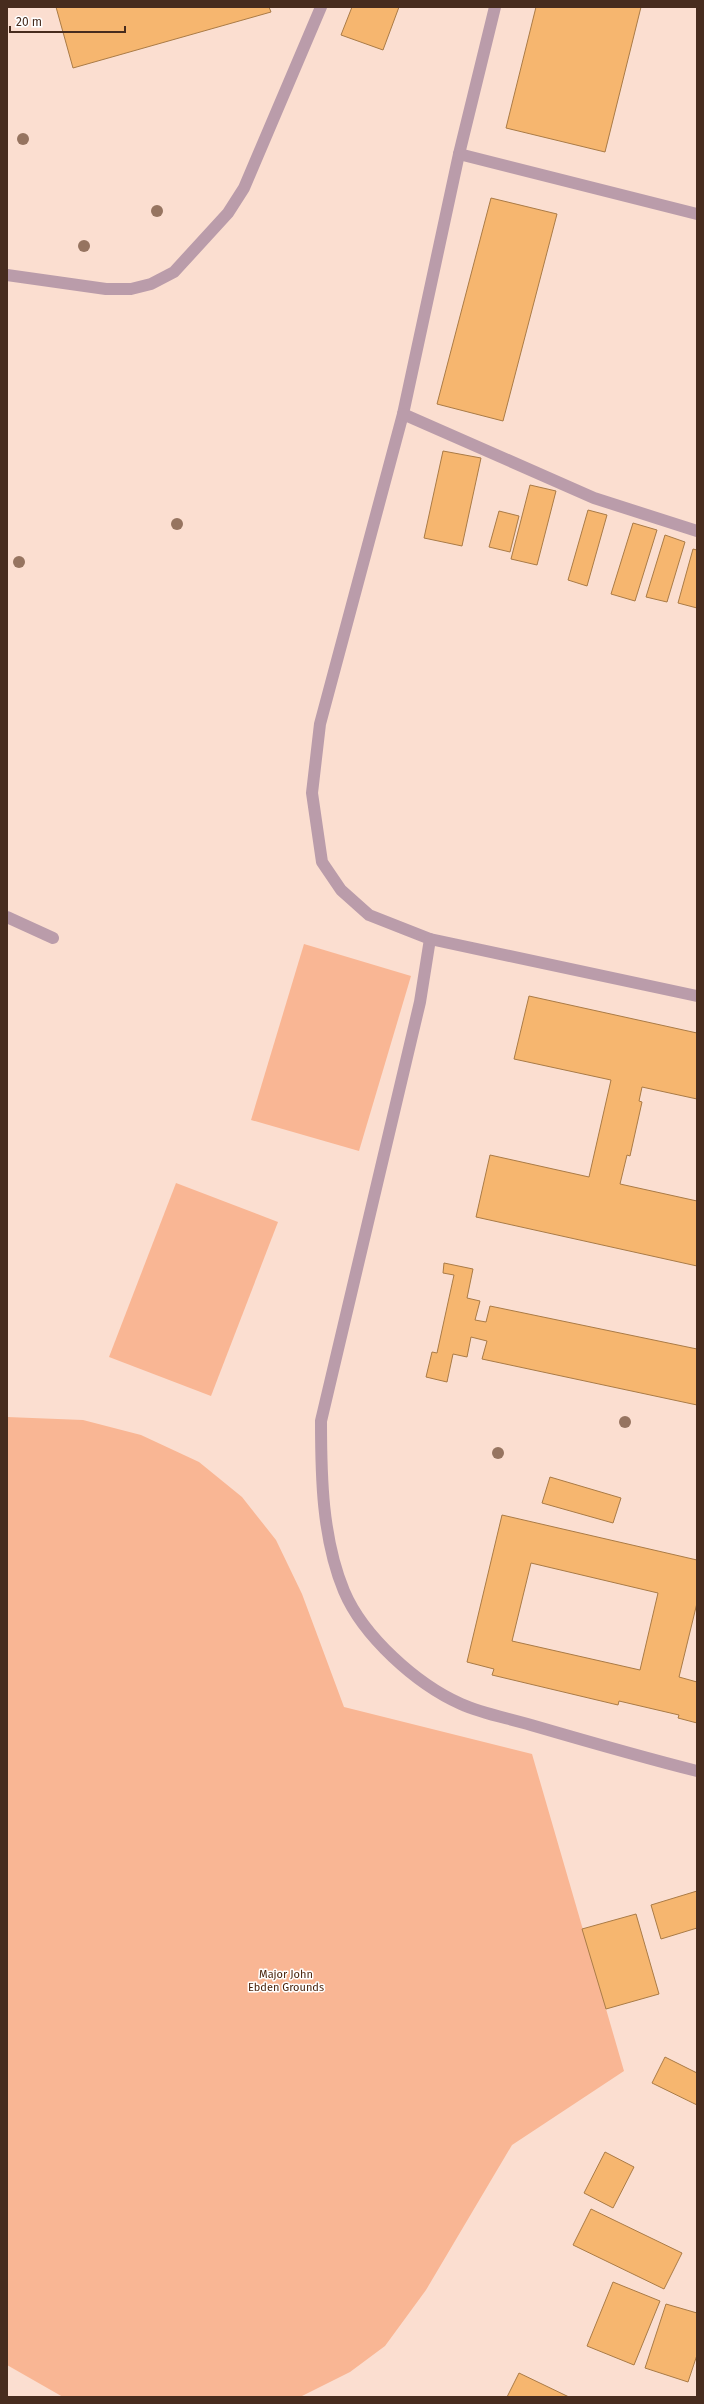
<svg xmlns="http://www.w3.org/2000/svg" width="704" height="2404" font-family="'Fira Sans',sans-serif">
<rect width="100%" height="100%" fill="#fbded0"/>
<g fill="#f9b694">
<polygon points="304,944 411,976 359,1151 251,1120"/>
<polygon points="176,1183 278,1222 211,1396 109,1357"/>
<polygon points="7,1417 83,1420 141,1435 199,1462 242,1497 276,1540 302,1594 344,1707 532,1754 624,2071 512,2145 426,2290 385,2346 350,2372 300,2397 63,2397 7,2365"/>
</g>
<g fill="#f6b66f" stroke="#aa7b46" fill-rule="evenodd">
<polygon points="56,7 269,7 271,12 73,68"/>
<polygon points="352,7 399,7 383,50 341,35"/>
<polygon points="536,7 641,7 605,152 506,128"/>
<polygon points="491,198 557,214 503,421 437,404"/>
<polygon points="443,451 481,458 462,546 424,538"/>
<polygon points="530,485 556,491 537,565 511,559"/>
<polygon points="588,510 607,515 587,586 568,580"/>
<polygon points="499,511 519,516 510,552 489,547"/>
<polygon points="633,523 657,530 635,601 611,594"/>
<polygon points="665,535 685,542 667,602 646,597"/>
<polygon points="693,549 697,550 697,608 678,603"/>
<polygon points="529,996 697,1033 697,1099 642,1087 639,1101 642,1102 630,1156 627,1155 620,1184 697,1201 697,1266 476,1217 490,1155 589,1177 611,1080 514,1059"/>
<polygon points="444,1263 473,1269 467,1298 480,1301 475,1320 486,1322 490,1306 697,1349 697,1405 482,1359 487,1341 471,1337 467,1357 453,1354 447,1382 426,1377 432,1352 437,1353 454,1275 443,1273"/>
<polygon points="550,1477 621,1498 613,1523 542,1503"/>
<path d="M502,1515L697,1560V1603L679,1677L697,1682V1723L678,1718L679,1715L619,1701L618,1705L492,1675L494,1669L467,1662ZM531,1563L658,1593L640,1670L512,1641Z"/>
<polygon points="697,1891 697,1928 661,1939 651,1905"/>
<polygon points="636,1914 659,1994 606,2009 582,1929"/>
<polygon points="665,2057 697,2073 697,2105 652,2083"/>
<polygon points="605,2152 634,2167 613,2208 584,2193"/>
<polygon points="591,2209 682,2253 664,2289 573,2245"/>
<polygon points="613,2282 660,2301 634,2365 587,2346"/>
<polygon points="666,2304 697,2313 697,2355 688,2382 645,2368"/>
<polygon points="519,2373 569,2397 507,2397"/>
</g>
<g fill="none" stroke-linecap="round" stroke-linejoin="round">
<g stroke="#ba9caa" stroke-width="12">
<path d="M495,7L459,154L403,414L320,724L312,793L322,862L341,890L369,915L430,939L420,1002L321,1421C321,1476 322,1538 344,1591C363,1636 416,1684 461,1704C483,1714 508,1718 531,1725C586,1741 641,1757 697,1771"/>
<polyline points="459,154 697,214"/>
<polyline points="7,275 106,289 131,289 151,284 174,272 228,213 244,188 321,7"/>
<polyline points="403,414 594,498 697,531"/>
<polyline points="7,917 53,938"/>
<polyline points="430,939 697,996"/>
</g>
</g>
<g fill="#967460">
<circle cx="23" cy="139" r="6"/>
<circle cx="157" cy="211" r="6"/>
<circle cx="84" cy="246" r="6"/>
<circle cx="177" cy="524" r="6"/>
<circle cx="19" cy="562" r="6"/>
<circle cx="625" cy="1422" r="6"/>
<circle cx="498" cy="1453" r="6"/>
</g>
<g text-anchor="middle" stroke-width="3" stroke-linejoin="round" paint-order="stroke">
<g font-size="11" fill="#441d05" stroke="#fff">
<text x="286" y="1978">Major John<tspan x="286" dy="13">Ebden Grounds</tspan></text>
</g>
</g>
<rect width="704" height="2404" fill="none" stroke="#472c1e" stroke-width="16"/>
<path d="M10 26v6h115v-6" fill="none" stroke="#472c1e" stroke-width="2"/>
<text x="16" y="26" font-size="12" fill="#472c1e" stroke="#ffffff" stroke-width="3" paint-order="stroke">20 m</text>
</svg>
